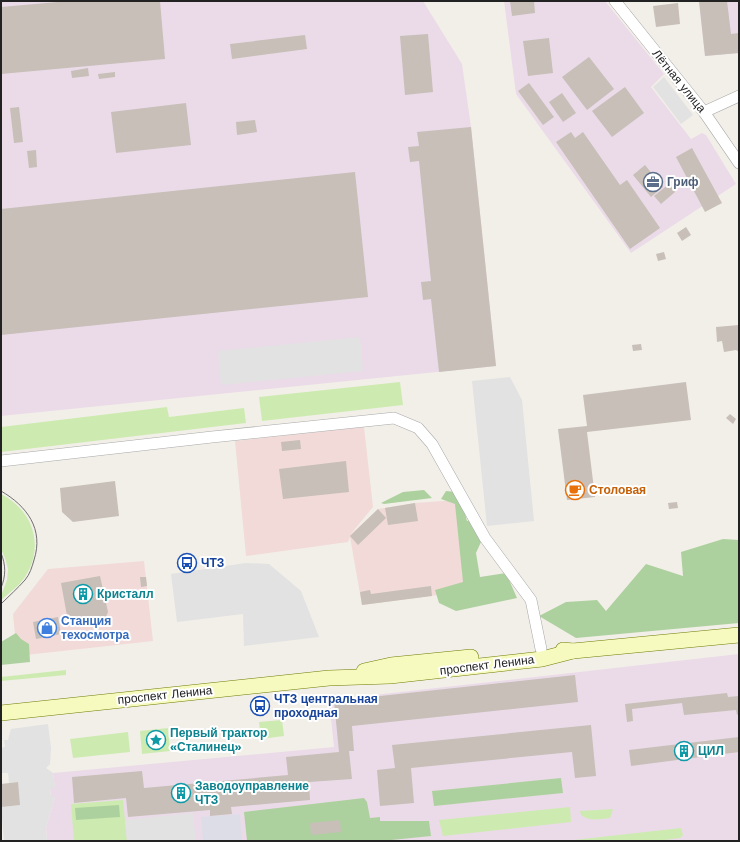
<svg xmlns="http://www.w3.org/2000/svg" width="740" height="842" font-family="'Work Sans',sans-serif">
<rect width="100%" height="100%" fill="#f2efe9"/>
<g fill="#f2dad9">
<polygon points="364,427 373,507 350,535 378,509 415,503 456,500 468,591 362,605 350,537 348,542 246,556 235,441"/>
<polygon points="144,561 153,641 17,656 13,614 48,569"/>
</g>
<g fill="#ebdbe8">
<polygon points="1,1 423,1 462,64 471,127 496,366 1,416"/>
<polygon points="504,1 605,1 664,74 651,87 691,139 702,133 706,135 736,184 631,253 516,94"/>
<polygon points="699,1 739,1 739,53 705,56"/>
<polygon points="739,654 739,841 47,841 46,828 55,797 51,797 50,788 55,788 53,773 334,747 329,700"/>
</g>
<g fill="#cdebb0">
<polygon points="400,382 403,405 262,421 259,397"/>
<polygon points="167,407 169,417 244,408 246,423 1,452 1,427"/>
<path d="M1,494C33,510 45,546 25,577C19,586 9,593 1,600L2,593L7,580L8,569L5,558L1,549Z"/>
<polygon points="66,670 66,675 1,681 1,677"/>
<polygon points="282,720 284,736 261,739 259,722"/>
<polygon points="168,728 170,751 142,754 140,731"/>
<polygon points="128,732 130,752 73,758 70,739"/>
<polygon points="123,800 127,841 74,841 71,804"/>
<polygon points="570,807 571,822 443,836 439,820"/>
<path d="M613,809L610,818C600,819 590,822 581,815L580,811Z"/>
<polygon points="681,828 683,835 680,838 657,841 565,841"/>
</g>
<g fill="#add19e">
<polygon points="424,490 432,498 384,504 381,503 403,492"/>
<polygon points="446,491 457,492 461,499 467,521 471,520 481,542 476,553 480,577 506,573 517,598 456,611 439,603 435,590 463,582 455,504 441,499"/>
<polygon points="723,539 739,540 739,623 576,638 539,616 566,602 597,600 606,611 646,564 683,576 681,552"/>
<polygon points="16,633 21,639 29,644 30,662 1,665 1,642"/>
<polygon points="561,778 563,793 434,806 432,791"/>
<polygon points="364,798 367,802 370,818 380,817 380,821 429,821 431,836 381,841 247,841 244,812"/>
<polygon points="119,805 120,817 76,820 75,808"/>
</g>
<g fill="#e2e2e2">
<polygon points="664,77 693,115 681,124 653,87"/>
<polygon points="360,337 363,371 221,385 218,351"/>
<polygon points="510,377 522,400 534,521 487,526 472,381"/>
<polygon points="246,563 269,564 301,591 319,637 244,646 243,614 177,622 171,574"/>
<polygon points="48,724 51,748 50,764 46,768 53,773 55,788 50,789 51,797 55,797 46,828 47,841 4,841 1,807 18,782 9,783 8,773 1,773 1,748 5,747 4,740 8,740 11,729"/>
<polygon points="193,813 196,841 127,841 125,820"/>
</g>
<polygon fill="#dddde8" points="240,814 242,841 203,841 201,817"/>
<g fill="#c7bfb8">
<polygon points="69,1 160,1 165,59 1,74 1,7"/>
<polygon points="510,1 534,1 535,13 512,16"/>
<polygon points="699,1 727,1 731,34 739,33 739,53 705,56"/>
<polygon points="678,3 680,24 656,27 653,6"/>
<polygon points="428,34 433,92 405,95 400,36"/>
<polygon points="305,35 307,49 232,59 230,44"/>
<polygon points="549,38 553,73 528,76 523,41"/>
<polygon points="589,57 614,89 587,110 562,77"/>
<polygon points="88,68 89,76 72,78 71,71"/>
<polygon points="115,72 115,77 99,79 98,74"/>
<polygon points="529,83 554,117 543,125 518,91"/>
<polygon points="625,87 644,113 612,137 592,111"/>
<polygon points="562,93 576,113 563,122 549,102"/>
<polygon points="186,103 191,145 116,153 111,112"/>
<polygon points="19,107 23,142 14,143 10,108"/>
<polygon points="255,120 257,132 237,135 236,122"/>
<polygon points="471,127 496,366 439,372 431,299 423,300 421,282 431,281 419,161 410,162 408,147 419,146 417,132"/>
<polygon points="571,132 575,138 583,132 620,185 627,180 660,228 630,249 556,142"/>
<polygon points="692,148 722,203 705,212 676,157"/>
<polygon points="36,150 37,167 29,168 27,151"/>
<polygon points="645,165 663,187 651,197 633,175"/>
<polygon points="355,172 368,297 1,335 1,209"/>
<polygon points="669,184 675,192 661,204 654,196"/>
<polygon points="686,227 691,235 682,241 677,233"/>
<polygon points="664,252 666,259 658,261 656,254"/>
<polygon points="739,325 739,352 736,350 724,352 722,341 717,342 716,327"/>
<polygon points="641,344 642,350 633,351 632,345"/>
<polygon points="686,382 691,420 587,432 595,497 567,500 558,429 587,426 583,395"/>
<polygon points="730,414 736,419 733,424 726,418"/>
<polygon points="300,440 301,449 282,451 281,442"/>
<polygon points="346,461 349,492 283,499 279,469"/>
<polygon points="115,481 119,516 73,522 62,512 60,488"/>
<polygon points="677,502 678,508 669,509 668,503"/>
<polygon points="415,503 418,521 388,525 385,508"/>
<polygon points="378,509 386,518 358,545 350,536"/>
<polygon points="100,576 108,612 106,617 101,619 97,618 95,616 68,621 61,583"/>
<polygon points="140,577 146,577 147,586 141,587"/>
<polygon points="431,586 432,596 362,605 360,592 370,590 371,594"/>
<polygon points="58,617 61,634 36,639 33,622"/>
<polygon points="575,675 578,702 352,726 354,751 349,751 352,779 309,782 310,800 231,807 232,814 210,816 210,810 128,817 126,798 74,803 72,777 142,771 144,788 288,775 286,757 339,752 334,701"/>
<polygon points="727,693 728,697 739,696 739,714 737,715 736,710 684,715 682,703 632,709 633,721 627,722 625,704"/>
<polygon points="591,725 596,776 575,778 572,752 411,768 414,803 380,806 377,770 395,768 392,745"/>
<polygon points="739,737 739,752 631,766 629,750"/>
<polygon points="18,782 20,805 1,807 1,784"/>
<polygon points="340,820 341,832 311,835 310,823"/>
</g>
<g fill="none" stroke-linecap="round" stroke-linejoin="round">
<defs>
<g id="street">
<polyline points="615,1 704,112 739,163"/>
<polyline points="704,112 739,96"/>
<polyline points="1,461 212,437 394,418 418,428 432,444 485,538 531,600 541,649"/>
</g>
<g id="secondary">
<polyline points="563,650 573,651 739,635"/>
<polyline points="364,671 391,665 471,657"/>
<polyline points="1,713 329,678 390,676 542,659 573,651"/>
</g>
</defs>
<use href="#street" stroke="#a9a9a9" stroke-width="12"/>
<use href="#secondary" stroke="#707d05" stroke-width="16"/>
<use href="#street" stroke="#fff" stroke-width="11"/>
<use href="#secondary" stroke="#f7fabf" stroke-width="15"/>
<g stroke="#707070" stroke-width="1">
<path d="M1,491C27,506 44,529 34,560C32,567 30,574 25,580C18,588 9,596 1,604"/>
<path d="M1,553C6,565 6,576 1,588"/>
</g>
</g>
<defs>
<symbol id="office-ring" viewBox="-11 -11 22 22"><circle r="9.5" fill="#fff" stroke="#5c6f8a" stroke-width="1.5"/><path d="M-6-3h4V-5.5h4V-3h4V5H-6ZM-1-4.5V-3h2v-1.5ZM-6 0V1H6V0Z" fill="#5c6f8a"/></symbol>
<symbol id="cafe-ring" viewBox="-11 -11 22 22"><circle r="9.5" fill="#fff" stroke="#e8710a" stroke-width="1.5"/><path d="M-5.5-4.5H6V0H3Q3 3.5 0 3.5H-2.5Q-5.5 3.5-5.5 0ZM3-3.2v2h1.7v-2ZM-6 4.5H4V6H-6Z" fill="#e8710a"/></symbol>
<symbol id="bus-ring" viewBox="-11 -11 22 22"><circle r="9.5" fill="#fff" stroke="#1a4fb4" stroke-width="1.5"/><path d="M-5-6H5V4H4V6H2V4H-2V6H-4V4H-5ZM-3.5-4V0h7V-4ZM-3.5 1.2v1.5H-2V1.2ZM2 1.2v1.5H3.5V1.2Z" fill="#1a4fb4"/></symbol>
<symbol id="building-ring" viewBox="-11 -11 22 22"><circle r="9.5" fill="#fff" stroke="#0f9aa8" stroke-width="1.5"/><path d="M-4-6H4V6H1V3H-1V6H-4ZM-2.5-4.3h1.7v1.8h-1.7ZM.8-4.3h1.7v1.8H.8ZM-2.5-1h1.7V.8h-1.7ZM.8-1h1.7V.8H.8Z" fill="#0f9aa8"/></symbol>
<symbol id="shop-ring" viewBox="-11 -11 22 22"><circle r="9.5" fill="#fff" stroke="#3f7fe0" stroke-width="1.5"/><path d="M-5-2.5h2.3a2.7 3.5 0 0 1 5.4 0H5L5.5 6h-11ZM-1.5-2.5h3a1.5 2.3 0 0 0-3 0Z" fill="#3f7fe0"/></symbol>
<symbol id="sight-ring" viewBox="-11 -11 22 22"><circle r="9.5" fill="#fff" stroke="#0f9aa8" stroke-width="1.5"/><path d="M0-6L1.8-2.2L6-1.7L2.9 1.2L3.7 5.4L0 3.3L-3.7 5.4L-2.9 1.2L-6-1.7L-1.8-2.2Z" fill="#0f9aa8"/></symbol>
</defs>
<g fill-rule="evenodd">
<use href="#office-ring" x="642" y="171" width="22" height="22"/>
<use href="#cafe-ring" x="564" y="479" width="22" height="22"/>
<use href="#bus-ring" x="176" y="552" width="22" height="22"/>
<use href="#building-ring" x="72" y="583" width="22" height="22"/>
<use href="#shop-ring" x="36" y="617" width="22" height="22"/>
<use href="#bus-ring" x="249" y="695" width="22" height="22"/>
<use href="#sight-ring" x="145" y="729" width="22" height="22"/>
<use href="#building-ring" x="673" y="740" width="22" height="22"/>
<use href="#building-ring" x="170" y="782" width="22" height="22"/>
</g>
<g text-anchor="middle" stroke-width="4" stroke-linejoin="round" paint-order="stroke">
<g font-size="12" fill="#222" stroke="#fff">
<text transform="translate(679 81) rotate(51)" y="4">Лётная улица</text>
<text transform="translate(487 665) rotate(-7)" y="4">проспект Ленина</text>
<text transform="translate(165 695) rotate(-6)" y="4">проспект Ленина</text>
</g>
<g font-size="12" font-weight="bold" fill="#4e5e75" stroke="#fff" text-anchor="start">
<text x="667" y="186">Гриф</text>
</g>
<g font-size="12" font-weight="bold" fill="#c56008" stroke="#fff" text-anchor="start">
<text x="589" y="494">Столовая</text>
</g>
<g font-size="12" font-weight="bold" fill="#164399" stroke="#fff" text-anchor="start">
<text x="201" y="567">ЧТЗ</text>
<text x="274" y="703">ЧТЗ центральная<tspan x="274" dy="14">проходная</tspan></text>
</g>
<g font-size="12" font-weight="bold" fill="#0d838f" stroke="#fff" text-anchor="start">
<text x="97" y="598">Кристалл</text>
<text x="170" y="737">Первый трактор<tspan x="170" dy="14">«Сталинец»</tspan></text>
<text x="698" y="755">ЦИЛ</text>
<text x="195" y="790">Заводоуправление<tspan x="195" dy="14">ЧТЗ</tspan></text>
</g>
<g font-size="12" font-weight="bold" fill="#366cbe" stroke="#fff" text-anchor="start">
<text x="61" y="625">Станция<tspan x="61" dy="14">техосмотра</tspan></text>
</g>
</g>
<rect width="740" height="842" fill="none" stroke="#222222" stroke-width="4"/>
</svg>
